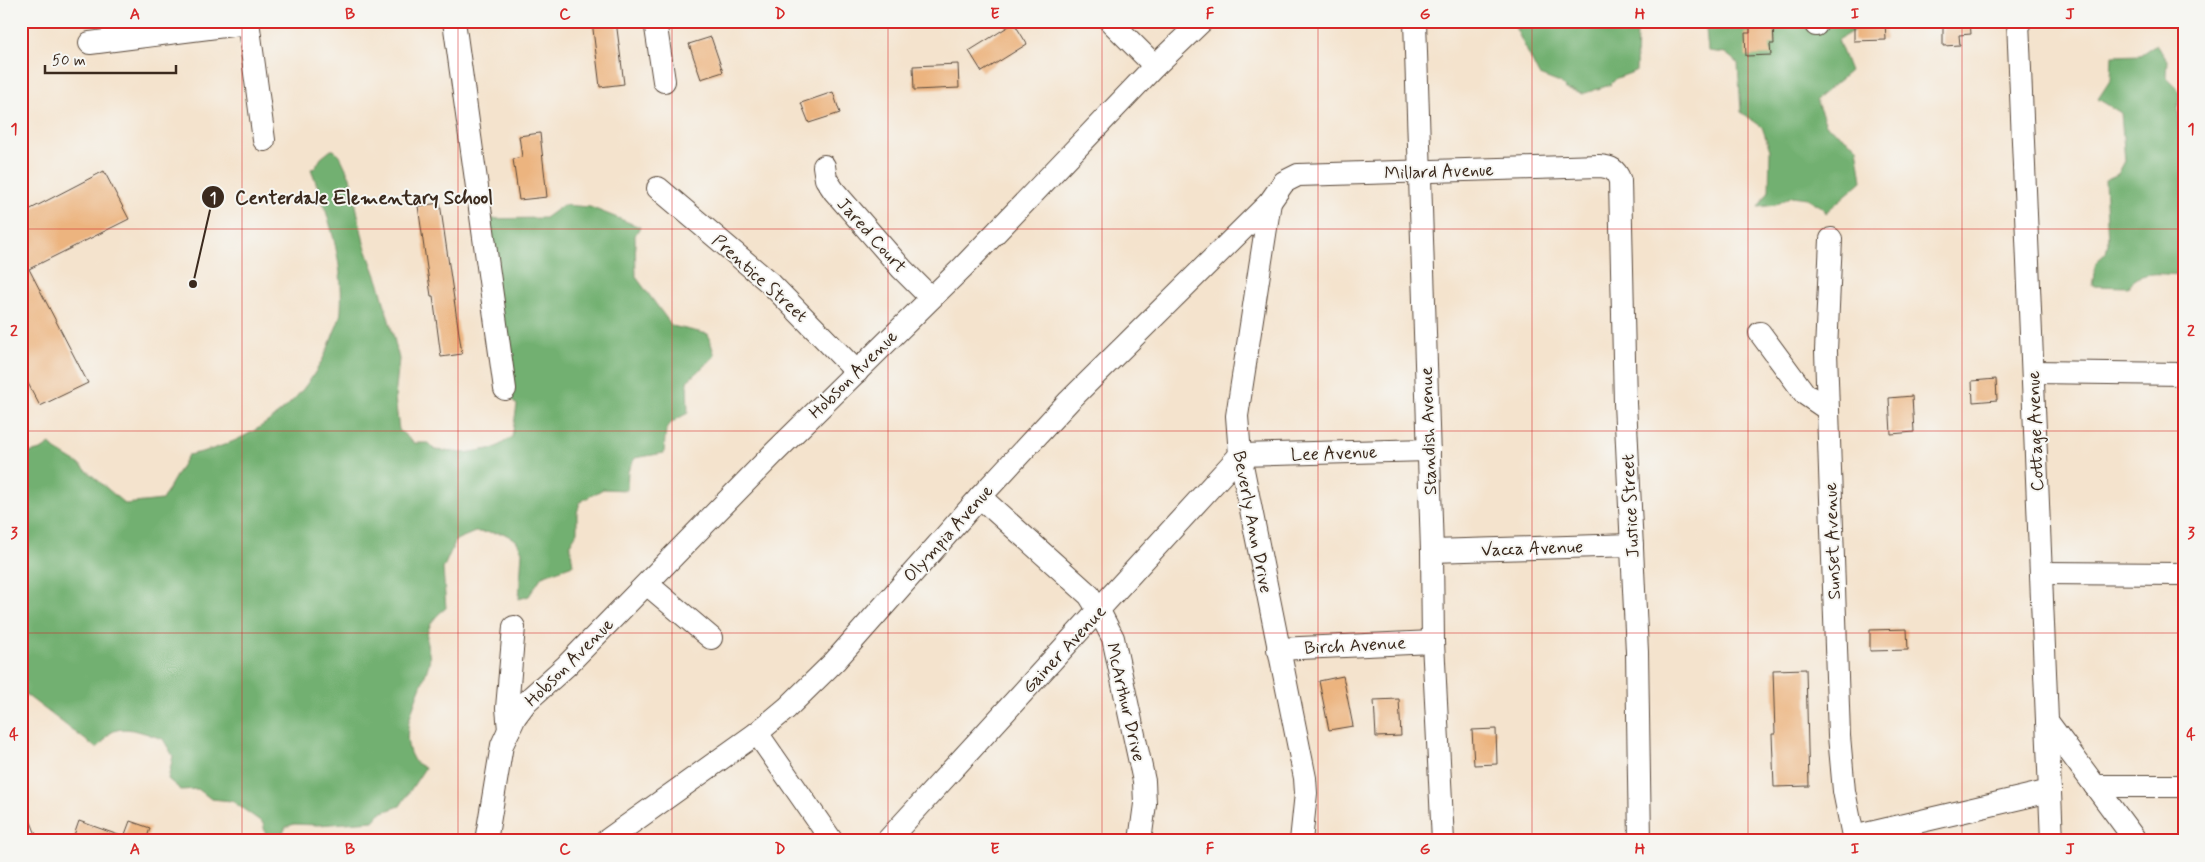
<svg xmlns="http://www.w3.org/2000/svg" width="2205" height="862" font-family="Mynerve,sans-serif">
<rect width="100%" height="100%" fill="#f6f6f2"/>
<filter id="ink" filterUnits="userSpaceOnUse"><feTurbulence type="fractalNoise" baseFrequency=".02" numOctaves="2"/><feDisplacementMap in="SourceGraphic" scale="10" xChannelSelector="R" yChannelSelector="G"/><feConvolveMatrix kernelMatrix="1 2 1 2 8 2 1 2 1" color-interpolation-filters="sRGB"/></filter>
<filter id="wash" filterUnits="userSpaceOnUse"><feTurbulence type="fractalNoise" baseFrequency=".0096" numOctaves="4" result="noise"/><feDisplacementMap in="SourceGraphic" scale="20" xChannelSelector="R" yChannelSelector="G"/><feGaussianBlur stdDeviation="1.12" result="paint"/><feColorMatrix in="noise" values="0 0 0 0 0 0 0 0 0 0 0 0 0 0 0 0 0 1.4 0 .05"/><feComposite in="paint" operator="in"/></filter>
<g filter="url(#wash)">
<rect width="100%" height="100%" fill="#f4e3cd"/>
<g fill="#72b071" stroke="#566d48">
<polygon points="1512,21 1641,21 1637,27 1636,71 1617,78 1610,85 1582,94 1566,89 1560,83 1539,75"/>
<polygon points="1702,21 1869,21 1838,40 1850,71 1816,100 1826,125 1857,147 1862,181 1825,213 1822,207 1807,198 1792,196 1776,205 1758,207 1769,191 1770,150 1762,127 1741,112 1738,63 1725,53 1708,51 1706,29"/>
<path d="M2156,44L2167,60L2166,77L2183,94L2178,102L2180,148L2184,154V275C2163,275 2141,268 2128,287L2092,286L2096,262L2106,253L2108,243L2105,180L2118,174L2125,161L2121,113L2098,99L2111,79L2112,56L2140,55Z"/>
<path d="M331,150H334L340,156L350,177L364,243L379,284L394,338L399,359L395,398L399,430L414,443H428L435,450L465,453L495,448L512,437L517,405L499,386L481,219L545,218L563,205L590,207L640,227L635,235L636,277L672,326L708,334L715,356L687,381L688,413C663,426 666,426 664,453L635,458L628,471L627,490L603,489L580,502L577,513V532L570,545L573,565L542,576L529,596L519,599L522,551L516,540L503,533L475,532L456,540L443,569L446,608C434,617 425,628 427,644C428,650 431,657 429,663C422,690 396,731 413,759C415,763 421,766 425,768L400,806L380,813L373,821L318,825L294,824L286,827L279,841H267L263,823L232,801L211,799L198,789L181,790L168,779L173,756L163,739C149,735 126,724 112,732C106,735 104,744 96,748L21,691V450L28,453L41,450L50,444L56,450L79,464L125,504L162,500L188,455C254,443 311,400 333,335C336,327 341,318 341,310C344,260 328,214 311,169L315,168L321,158Z"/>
</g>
<g id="blocks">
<g fill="#ecb47f">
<polygon points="592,21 616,21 624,84 600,87"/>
<polygon points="1773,21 1774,44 1770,44 1771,55 1746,56 1745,33 1750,33 1750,22"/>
<polygon points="1854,21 1885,21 1886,40 1854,41"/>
<polygon points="1943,21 1970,21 1971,34 1959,35 1960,45 1943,46"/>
<polygon points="1014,23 1027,44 982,72 969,51"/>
<polygon points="711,37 723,72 701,79 689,44"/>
<polygon points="958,64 959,88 914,90 913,66"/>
<polygon points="833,92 840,113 809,123 801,103"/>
<polygon points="540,133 547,197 519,200 513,159 522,157 519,136"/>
<polygon points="104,171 129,219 29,269 88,383 40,406 21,370 21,214"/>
<polygon points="440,203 462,354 441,357 433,296 431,296 418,206"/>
<polygon points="1996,379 1997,400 1973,402 1972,381"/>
<polygon points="1912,396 1914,432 1891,434 1889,398"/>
<polygon points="1907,629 1908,650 1870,651 1870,630"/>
<polygon points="1806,669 1809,786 1774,787 1772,734 1775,734 1773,670"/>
<polygon points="1343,676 1353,726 1329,730 1319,681"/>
<polygon points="1399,699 1401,736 1376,737 1374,700"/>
<polygon points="1496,729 1497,764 1474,765 1472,730"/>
<polygon points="79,821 124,837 130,821 150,828 146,841 72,841"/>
</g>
</g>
</g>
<g filter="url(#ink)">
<use href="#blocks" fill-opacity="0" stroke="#574638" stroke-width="1"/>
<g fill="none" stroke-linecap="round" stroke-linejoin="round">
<defs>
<g id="minor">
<polyline points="248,21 264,140"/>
<polyline points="454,21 505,389"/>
<polyline points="655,21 664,81"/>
<polyline points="1110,21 1155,66"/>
<polyline points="1415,21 1432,551 1433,642 1443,841"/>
<polyline points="1816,21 1816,25"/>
<polyline points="2018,21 2052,841"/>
<polyline points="90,43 248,23"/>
<polyline points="824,166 826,179 834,191 902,269 931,298"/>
<polyline points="658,188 770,283 857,372"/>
<polyline points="1270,202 1237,416 1240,455 1305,778 1306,793 1301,841"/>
<polyline points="1831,239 1826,351 1839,736 1844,791 1854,841"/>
<polyline points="1760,333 1805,394 1827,409"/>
<polyline points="2033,372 2184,374"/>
<polyline points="980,497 1089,595 1099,611 1113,638 1144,781 1145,804 1140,841"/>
<polyline points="1432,551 1632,545"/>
<polyline points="2041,573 2184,574"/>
<polyline points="647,584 711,638"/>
<polyline points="1278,649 1433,642"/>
<polyline points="2047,721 2136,841"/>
<polyline points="509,730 507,708 514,627"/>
<polyline points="757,733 832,841"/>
<polyline points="2095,786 2184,786"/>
<polyline points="21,828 26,841"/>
<polyline points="1853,837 2050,791"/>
<polyline points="486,841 502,745 515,717 527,701 566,666 774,453 963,267 1155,66 1202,21"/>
<path d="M606,841L757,733L787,708L835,661L980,497L1069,401L1270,202L1284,182L1298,175L1599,166C1611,167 1616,169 1620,181L1625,403L1637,652L1640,841"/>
<polyline points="887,841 1240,455 1429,450"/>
</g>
</defs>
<use href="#minor" stroke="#574638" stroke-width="24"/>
<use href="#minor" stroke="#fff" stroke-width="22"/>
</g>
</g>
<path fill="none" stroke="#d62828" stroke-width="1" stroke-opacity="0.55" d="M242,21V841M458,21V841M672,21V841M888,21V841M1102,21V841M1318,21V841M1532,21V841M1748,21V841M1962,21V841M21,229H2184M21,431H2184M21,633H2184"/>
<g text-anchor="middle" stroke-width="4" stroke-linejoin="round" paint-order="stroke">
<g font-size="18" fill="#3b2a1e" stroke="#f6f6f2">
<text transform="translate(1439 171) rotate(-2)" y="6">Millard Avenue</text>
<text transform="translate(872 235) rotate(48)" y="6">Jared Court</text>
<text transform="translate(760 278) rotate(42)" y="6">Prentice Street</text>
<text transform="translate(853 374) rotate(-45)" y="6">Hobson Avenue</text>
<text transform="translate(1428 431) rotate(-92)" y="6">Standish Avenue</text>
<text transform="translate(2035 431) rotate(-92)" y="6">Cottage Avenue</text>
<text transform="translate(1334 453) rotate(-2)" y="6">Lee Avenue</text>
<text transform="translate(1630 506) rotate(-93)" y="6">Justice Street</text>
<text transform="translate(1253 522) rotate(79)" y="6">Beverly Ann Drive</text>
<text transform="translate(948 533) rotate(-48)" y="6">Olympia Avenue</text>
<text transform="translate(1832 541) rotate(-92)" y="6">Sunset Avenue</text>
<text transform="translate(1532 548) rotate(-2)" y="6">Vacca Avenue</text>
<text transform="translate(1355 645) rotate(-3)" y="6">Birch Avenue</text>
<text transform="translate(1064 649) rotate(-47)" y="6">Gainer Avenue</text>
<text transform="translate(569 662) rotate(-45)" y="6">Hobson Avenue</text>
<text transform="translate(1126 702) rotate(77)" y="6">McArthur Drive</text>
</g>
</g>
<path fill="none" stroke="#3b2a1e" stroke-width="2" d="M193 284L213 197"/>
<g fill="#3b2a1e" stroke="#f6f6f2" stroke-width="2">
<circle cx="193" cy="284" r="5"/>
<circle cx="213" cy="197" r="12"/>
</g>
<g font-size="15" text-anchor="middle" font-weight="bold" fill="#fff">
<text x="213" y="203">1</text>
</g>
<g font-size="19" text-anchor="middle" font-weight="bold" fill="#3b2a1e" stroke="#f6f6f2" stroke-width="4" stroke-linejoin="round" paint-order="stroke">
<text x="364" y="204">Centerdale Elementary School</text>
</g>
<rect width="2205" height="862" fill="none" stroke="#f6f6f2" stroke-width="55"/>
<path d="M45 65v8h131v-8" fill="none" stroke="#3b2a1e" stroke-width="2.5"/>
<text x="52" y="65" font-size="15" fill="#3b2a1e" stroke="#f6f6f2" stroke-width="4" paint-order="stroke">50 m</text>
<rect x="28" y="28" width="2150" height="806" fill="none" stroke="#d62828" stroke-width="2"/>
<g font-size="16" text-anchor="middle" font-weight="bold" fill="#d62828">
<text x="135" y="19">A</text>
<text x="350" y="19">B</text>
<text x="565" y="19">C</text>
<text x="780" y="19">D</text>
<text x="995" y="19">E</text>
<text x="1210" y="19">F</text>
<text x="1425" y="19">G</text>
<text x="1640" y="19">H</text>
<text x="1855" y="19">I</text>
<text x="2070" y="19">J</text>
<text x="14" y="134">1</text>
<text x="2191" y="134">1</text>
<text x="14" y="336">2</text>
<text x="2191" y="336">2</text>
<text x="14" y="538">3</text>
<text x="2191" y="538">3</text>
<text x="14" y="739">4</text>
<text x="2191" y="739">4</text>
<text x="135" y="854">A</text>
<text x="350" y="854">B</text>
<text x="565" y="854">C</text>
<text x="780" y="854">D</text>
<text x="995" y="854">E</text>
<text x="1210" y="854">F</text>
<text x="1425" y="854">G</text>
<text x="1640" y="854">H</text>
<text x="1855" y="854">I</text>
<text x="2070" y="854">J</text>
</g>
</svg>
